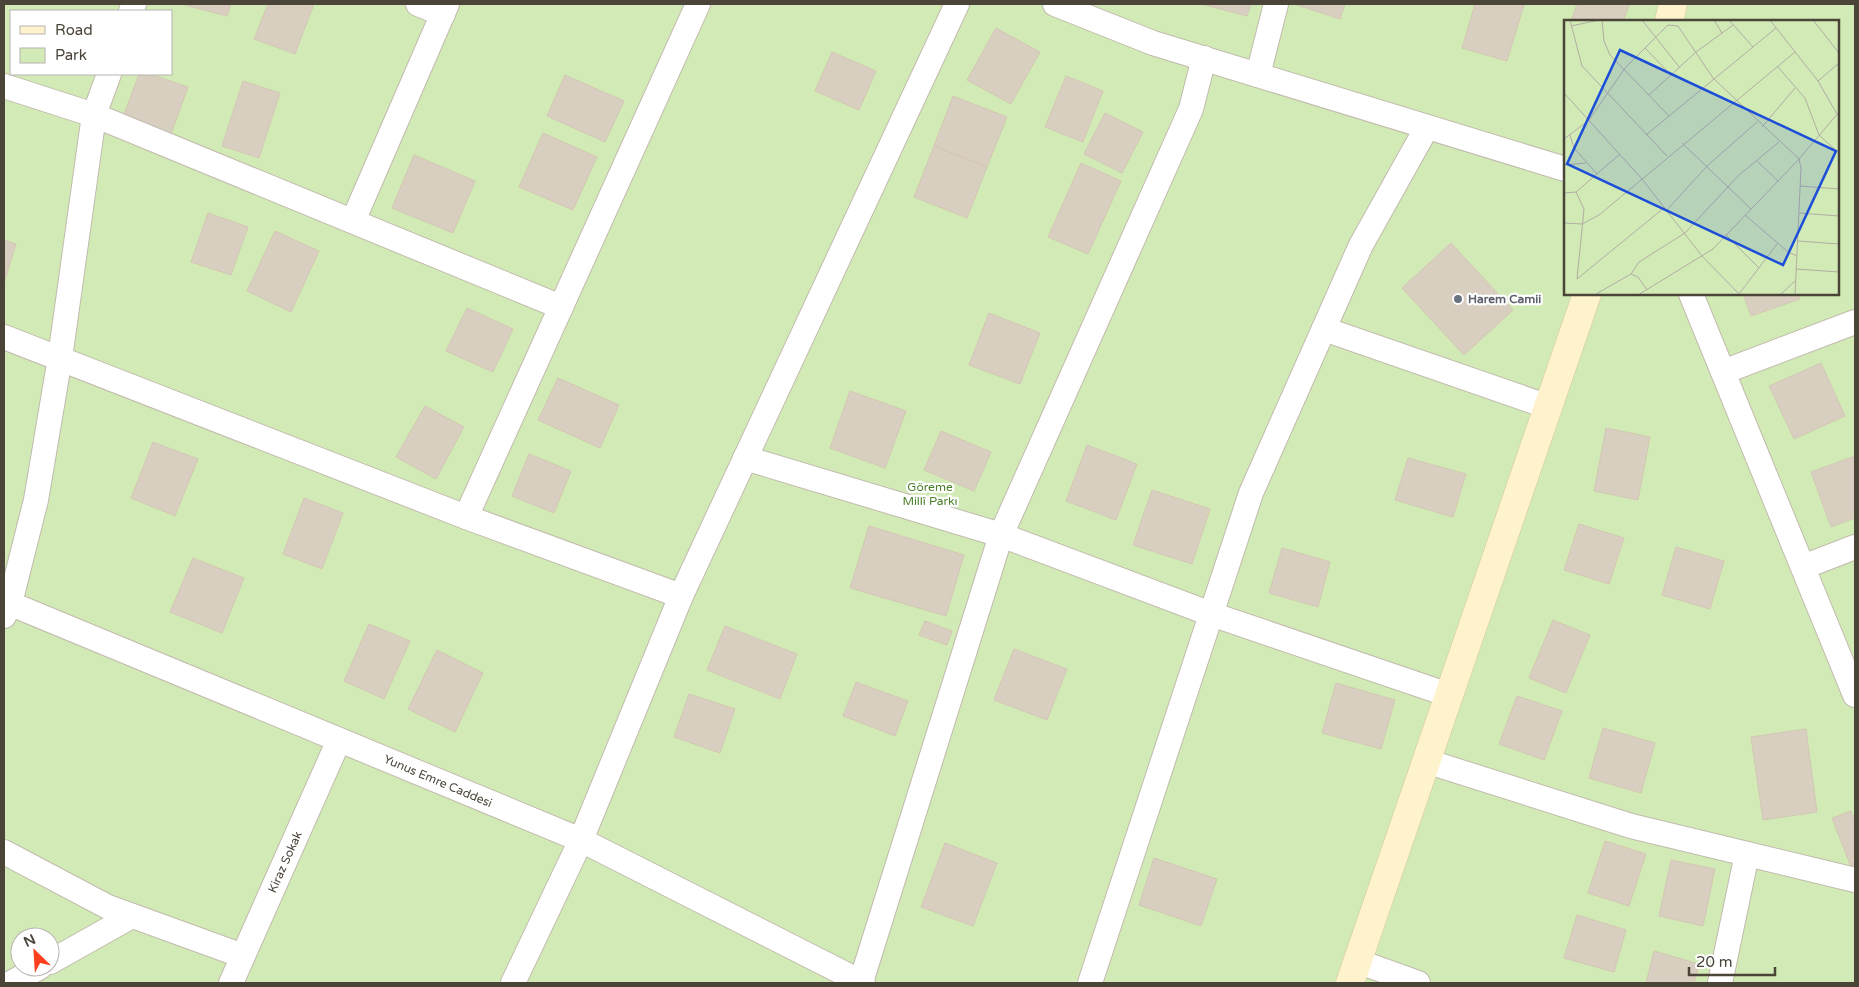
<svg xmlns="http://www.w3.org/2000/svg" width="1859" height="987" font-family="'Varela Round',sans-serif">
<rect width="100%" height="100%" fill="#f6f3ec"/>
<path fill="#d2eab5" fill-rule="evenodd" d="M4,4H1855V983H4ZM11,11H171V74H11ZM1565,21H1838V294H1565ZM20,937H50V967H20Z"/>
<g fill="#d8cfc1" stroke="#d3c7b4">
<polygon points="185,4 231,4 227,16 185,5"/>
<polygon points="268,4 314,4 295,54 254,39"/>
<polygon points="1202,4 1251,4 1247,16"/>
<polygon points="1294,4 1345,4 1340,19"/>
<polygon points="1475,4 1518,4 1524,5 1507,61 1462,48"/>
<polygon points="1577,4 1624,4 1629,6 1623,21 1571,21"/>
<polygon points="996,28 1040,52 1011,104 967,80"/>
<polygon points="832,52 876,71 859,110 815,91"/>
<polygon points="139,74 150,74 188,87 170,137 122,120"/>
<polygon points="565,75 624,101 605,142 547,116"/>
<polygon points="1066,76 1103,91 1083,142 1045,127"/>
<polygon points="243,81 280,93 259,158 222,146"/>
<polygon points="953,96 1007,117 987,167 934,146"/>
<polygon points="1105,113 1143,132 1122,173 1084,154"/>
<polygon points="543,133 597,157 573,210 519,187"/>
<polygon points="934,146 987,167 967,218 914,197"/>
<polygon points="414,155 475,181 453,233 392,208"/>
<polygon points="1081,163 1121,181 1088,254 1048,237"/>
<polygon points="208,213 248,227 231,275 191,262"/>
<polygon points="275,231 319,251 291,312 247,291"/>
<polygon points="4,240 16,244 4,283"/>
<polygon points="1451,243 1513,310 1464,355 1402,288"/>
<polygon points="1743,294 1798,294 1800,299 1751,316"/>
<polygon points="467,308 513,329 493,372 446,351"/>
<polygon points="989,313 1040,333 1020,384 969,365"/>
<polygon points="1821,363 1845,416 1794,439 1769,386"/>
<polygon points="558,378 619,405 600,448 538,420"/>
<polygon points="850,391 906,411 885,468 830,448"/>
<polygon points="425,406 464,427 436,479 396,457"/>
<polygon points="1606,428 1650,437 1638,500 1594,491"/>
<polygon points="941,431 991,452 974,491 924,470"/>
<polygon points="153,442 198,459 175,516 131,498"/>
<polygon points="1087,445 1137,464 1116,520 1066,501"/>
<polygon points="529,454 571,471 554,513 512,496"/>
<polygon points="1855,456 1855,518 1831,527 1811,472"/>
<polygon points="1408,458 1466,474 1453,517 1395,500"/>
<polygon points="1152,490 1210,509 1192,564 1133,545"/>
<polygon points="304,498 343,513 322,569 283,554"/>
<polygon points="1579,524 1624,538 1609,584 1564,570"/>
<polygon points="869,526 964,555 946,616 850,588"/>
<polygon points="1676,547 1724,561 1710,609 1662,595"/>
<polygon points="1282,548 1330,562 1318,607 1269,593"/>
<polygon points="193,558 244,578 222,633 170,612"/>
<polygon points="1553,620 1590,635 1566,693 1529,678"/>
<polygon points="925,621 952,631 947,645 919,635"/>
<polygon points="369,624 410,641 384,699 344,681"/>
<polygon points="725,626 797,654 780,699 707,670"/>
<polygon points="1014,649 1067,669 1047,720 994,700"/>
<polygon points="437,650 483,673 455,732 408,709"/>
<polygon points="856,682 908,701 895,736 843,716"/>
<polygon points="1336,683 1395,700 1381,749 1322,733"/>
<polygon points="689,694 735,709 720,753 674,737"/>
<polygon points="1517,696 1562,711 1544,760 1499,744"/>
<polygon points="1603,728 1655,743 1641,793 1589,778"/>
<polygon points="1806,729 1817,812 1763,820 1751,737"/>
<polygon points="1851,811 1855,821 1855,865 1851,867 1832,818"/>
<polygon points="1605,841 1646,854 1629,906 1588,893"/>
<polygon points="945,843 997,863 973,926 921,907"/>
<polygon points="1154,858 1217,879 1201,926 1139,905"/>
<polygon points="1671,860 1715,869 1703,926 1659,916"/>
<polygon points="1577,915 1626,930 1614,972 1564,958"/>
<polygon points="1654,951 1699,964 1694,983 1646,983"/>
</g>
<g fill="none" stroke-linecap="round" stroke-linejoin="round">
<defs>
<g id="street">
<polyline points="418,4 443,14"/>
<polyline points="1055,4 1153,43 1565,169"/>
<polyline points="131,11 134,4"/>
<polyline points="1258,75 1276,4"/>
<polyline points="4,86 94,115 561,307"/>
<polyline points="353,221 447,4"/>
<polyline points="1691,294 1855,695"/>
<polyline points="1324,329 1549,407"/>
<polyline points="4,337 466,517 681,596"/>
<polyline points="1723,372 1855,322"/>
<polyline points="745,458 1001,535 1211,614 1449,695"/>
<polyline points="466,517 698,4"/>
<polyline points="1803,567 1855,547"/>
<polyline points="4,601 581,840 863,983"/>
<polyline points="4,616 10,603 36,500 60,358 94,115 109,74"/>
<polyline points="1426,761 1631,826 1855,880"/>
<polyline points="4,852 108,907 243,956"/>
<polyline points="1357,961 1418,983"/>
<polyline points="50,962 132,916"/>
<polyline points="861,982 1001,535 1191,109 1204,58"/>
<polyline points="11,983 40,967"/>
<polyline points="231,983 339,740"/>
<polyline points="513,983 581,840 681,596 957,4"/>
<polyline points="1090,983 1251,493 1361,245 1427,127"/>
<polyline points="1720,983 1747,854"/>
</g>
<g id="secondary">
<polyline points="1669,21 1673,4"/>
<polyline points="1350,983 1587,294"/>
</g>
</defs>
<use href="#street" stroke="#c2bbae" stroke-width="26"/>
<use href="#secondary" stroke="#d6c79b" stroke-width="29"/>
<use href="#street" stroke="#fff" stroke-width="24"/>
<use href="#secondary" stroke="#fff3cd" stroke-width="28"/>
</g>
<circle fill="#6b7280" stroke="#fff" stroke-width="2" cx="1458" cy="299" r="5"/>
<g text-anchor="middle" stroke-width="4.5" stroke-linejoin="round" paint-order="stroke">
<g font-size="12" font-weight="bold" fill="#5b616d" stroke="#fff" text-anchor="start">
<text x="1468" y="303">Harem Camii</text>
</g>
<g font-size="12" fill="#4a7f2a" stroke="#fff">
<text x="930" y="491">Göreme<tspan x="930" dy="14">Millî Parkı</tspan></text>
</g>
<g font-size="12" fill="#4b4439" stroke="#fff">
<text transform="translate(438 781) rotate(23)" y="4">Yunus Emre Caddesi</text>
<text transform="translate(285 862) rotate(-66)" y="4">Kiraz Sokak</text>
</g>
</g>
<g transform="translate(1564 20)">
<rect width="275" height="275" fill="#f6f3ec"/>
<path d="M0,0H275V275H0Z" fill="#d2eab5"/>
<path fill="none" stroke="#b2ada4" stroke-width="1" d="M6,0L18,46L103,136M38,0L40,21L46,35L105,96M78,0L116,48M150,0L158,13M165,0L189,27M206,0L254,61L273,94M249,0L275,33M7,6L35,0M81,28L107,55M213,46L241,78L255,115L275,133M254,61L275,43M0,73L78,159L138,236L176,275M85,75L132,32L169,5M198,107L231,68M6,115L10,128L33,154M82,115L212,8M0,119L25,100L61,48L104,5L114,6L149,58L235,139L237,148L231,275M118,123L187,189M192,140L214,161M0,145L22,143M236,166L275,169M12,172L20,189L13,259L101,187M0,173L12,172L56,134M103,190L143,146L193,102M235,193L275,196M181,195L224,232L233,236M0,203L18,204L35,195L231,32M162,215L195,248M234,221L275,224M232,249L275,252M67,254L74,257L83,270M32,274L67,254L75,242L121,213L175,155L215,122M175,274L213,224M74,275L149,229L235,139L275,92M216,275L231,261"/>
<path fill="#1d4ed8" fill-opacity="0.15" stroke="#1d4ed8" stroke-width="2.5" d="M56,30L272,131L219,245L3,144Z"/>
<rect width="275" height="275" fill="none" stroke="#4b4439" stroke-width="2.5"/>
</g>
<rect width="1859" height="987" fill="none" stroke="#4b4439" stroke-width="10"/>
<rect x="10" y="10" width="162" height="65" fill="#ffffff" stroke="#b7b4b0"/>
<rect x="20" y="26" width="25" height="8" fill="#fff3cd" stroke="#b7b4b0"/>
<text x="55" y="35" font-size="15" fill="#4b4439">Road</text>
<rect x="20" y="48" width="25" height="15" fill="#d2eab5" stroke="#b7b4b0"/>
<text x="55" y="60" font-size="15" fill="#4b4439">Park</text>
<g transform="translate(35 952) rotate(335)"><circle r="24" fill="#ffffff" stroke="#b7b4b0"/>
<path d="M0-4L9 19L0 12L-9 19Z" fill="#fc3f1d"/>
<text y="-8" font-size="14" font-weight="bold" text-anchor="middle" fill="#4b4439">N</text>
</g>
<path d="M1689 967v8h86v-8" fill="none" stroke="#4b4439" stroke-width="2.5"/>
<text x="1696" y="967" font-size="15" fill="#4b4439" stroke="#ffffff" stroke-width="4" paint-order="stroke">20 m</text>
</svg>
